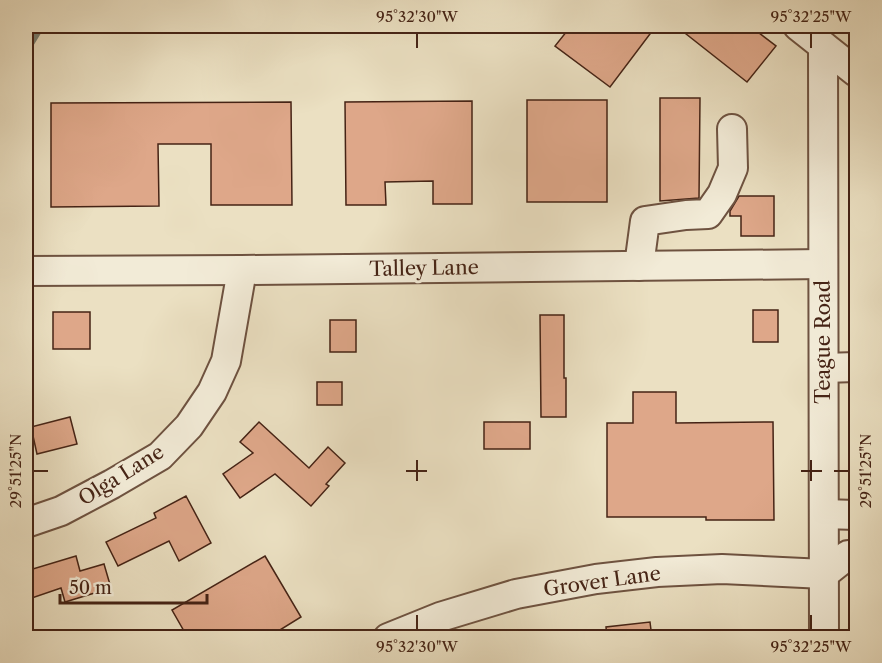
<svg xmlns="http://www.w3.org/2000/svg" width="882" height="663" font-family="'Libre Caslon Text',serif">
<rect width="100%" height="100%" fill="#ebe0c2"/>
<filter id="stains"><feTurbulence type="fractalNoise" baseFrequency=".00333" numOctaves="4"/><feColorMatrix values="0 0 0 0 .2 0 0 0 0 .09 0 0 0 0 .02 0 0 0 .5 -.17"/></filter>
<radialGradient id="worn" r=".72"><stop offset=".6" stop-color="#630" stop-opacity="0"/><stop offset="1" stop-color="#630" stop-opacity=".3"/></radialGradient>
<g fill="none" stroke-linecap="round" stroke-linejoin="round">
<polyline stroke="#777f73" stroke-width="6" points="26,52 42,26"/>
</g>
<g fill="#dea789" stroke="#452315" stroke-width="1.5">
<polygon points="571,26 656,26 610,87 555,46"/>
<polygon points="676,26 750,26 776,46 747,82"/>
<polygon points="660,98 700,98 699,198 660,201"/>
<rect x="527" y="100" width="80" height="102"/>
<polygon points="472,101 472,204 433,204 433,181 385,182 386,205 346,205 345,102"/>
<polygon points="291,102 292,205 211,205 211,144 158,144 159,206 51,207 51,103"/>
<polygon points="739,196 774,196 774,236 741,236 741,216 730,216 730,211"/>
<rect x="753" y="310" width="25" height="32"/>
<rect x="53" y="312" width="37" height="37"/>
<polygon points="540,315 564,315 564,378 566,378 566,417 541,417"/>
<rect x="330" y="320" width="26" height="32"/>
<rect x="317" y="382" width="25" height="23"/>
<polygon points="633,392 676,392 676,423 773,422 774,520 706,520 706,517 607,517 607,423 633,423"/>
<polygon points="70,417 77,444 37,454 31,427"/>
<polygon points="259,422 309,468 328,447 345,463 326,484 329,486 311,506 275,474 240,498 223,474 253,453 240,442"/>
<rect x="484" y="422" width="46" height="27"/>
<polygon points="186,496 211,543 179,561 169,541 118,566 106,542 156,518 154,513"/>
<polygon points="76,556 80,571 104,564 111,588 65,602 61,588 26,600 26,571"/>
<polygon points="265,556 301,617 267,638 188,638 172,610"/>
<polygon points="650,622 652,638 607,638 606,627"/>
</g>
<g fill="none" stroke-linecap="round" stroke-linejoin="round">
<defs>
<g id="minor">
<polyline points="798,26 856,72"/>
<polyline points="823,46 824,638"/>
<polyline points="639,266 645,221 686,215 708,214 722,194 733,168 732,129"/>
<polyline points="26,271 242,270 823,264"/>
<polyline points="824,368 856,367"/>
<polyline points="824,514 856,515"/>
<polyline points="26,523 61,511 112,484 160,456 189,426 212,392 226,361 242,270"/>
<polyline points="388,638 440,617 516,594 596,579 657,572 722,569 824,574 848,555 856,555"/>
</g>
</defs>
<use href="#minor" stroke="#6e5240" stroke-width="32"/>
<use href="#minor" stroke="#f2ebd7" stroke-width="28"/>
</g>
<path fill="none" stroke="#452315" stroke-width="2" d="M417,33V48M811,33V48M417,460V481M811,460V481M33,471H48M406,471H427M801,471H822M834,471H849M417,615V630M811,615V630"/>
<g text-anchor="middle" stroke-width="6" stroke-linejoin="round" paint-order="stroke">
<g font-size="20" fill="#452315" stroke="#f2ebd7">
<text transform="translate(424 268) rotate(-1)" y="7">Talley Lane</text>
<text transform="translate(823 342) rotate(-90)" y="7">Teague Road</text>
<text transform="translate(121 475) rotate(-32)" y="7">Olga Lane</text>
<text transform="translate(602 581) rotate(-8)" y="7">Grover Lane</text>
</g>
</g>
<rect width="882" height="663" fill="none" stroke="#ebe0c2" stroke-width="66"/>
<path d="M60 594v9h147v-9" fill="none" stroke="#452315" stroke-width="3"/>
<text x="69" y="594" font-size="18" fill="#452315" stroke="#f2ebd7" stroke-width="4.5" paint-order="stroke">50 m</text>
<rect x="33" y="33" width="816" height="597" fill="none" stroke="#452315" stroke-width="2"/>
<g font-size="15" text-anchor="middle" fill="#452315">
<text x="417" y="22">95°32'30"W</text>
<text x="811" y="22">95°32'25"W</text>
<text transform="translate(16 471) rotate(-90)" y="5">29°51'25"N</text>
<text transform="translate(866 471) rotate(-90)" y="5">29°51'25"N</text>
<text x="417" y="652">95°32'30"W</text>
<text x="811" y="652">95°32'25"W</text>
</g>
<rect width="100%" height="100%" filter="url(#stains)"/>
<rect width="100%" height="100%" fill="url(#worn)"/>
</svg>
